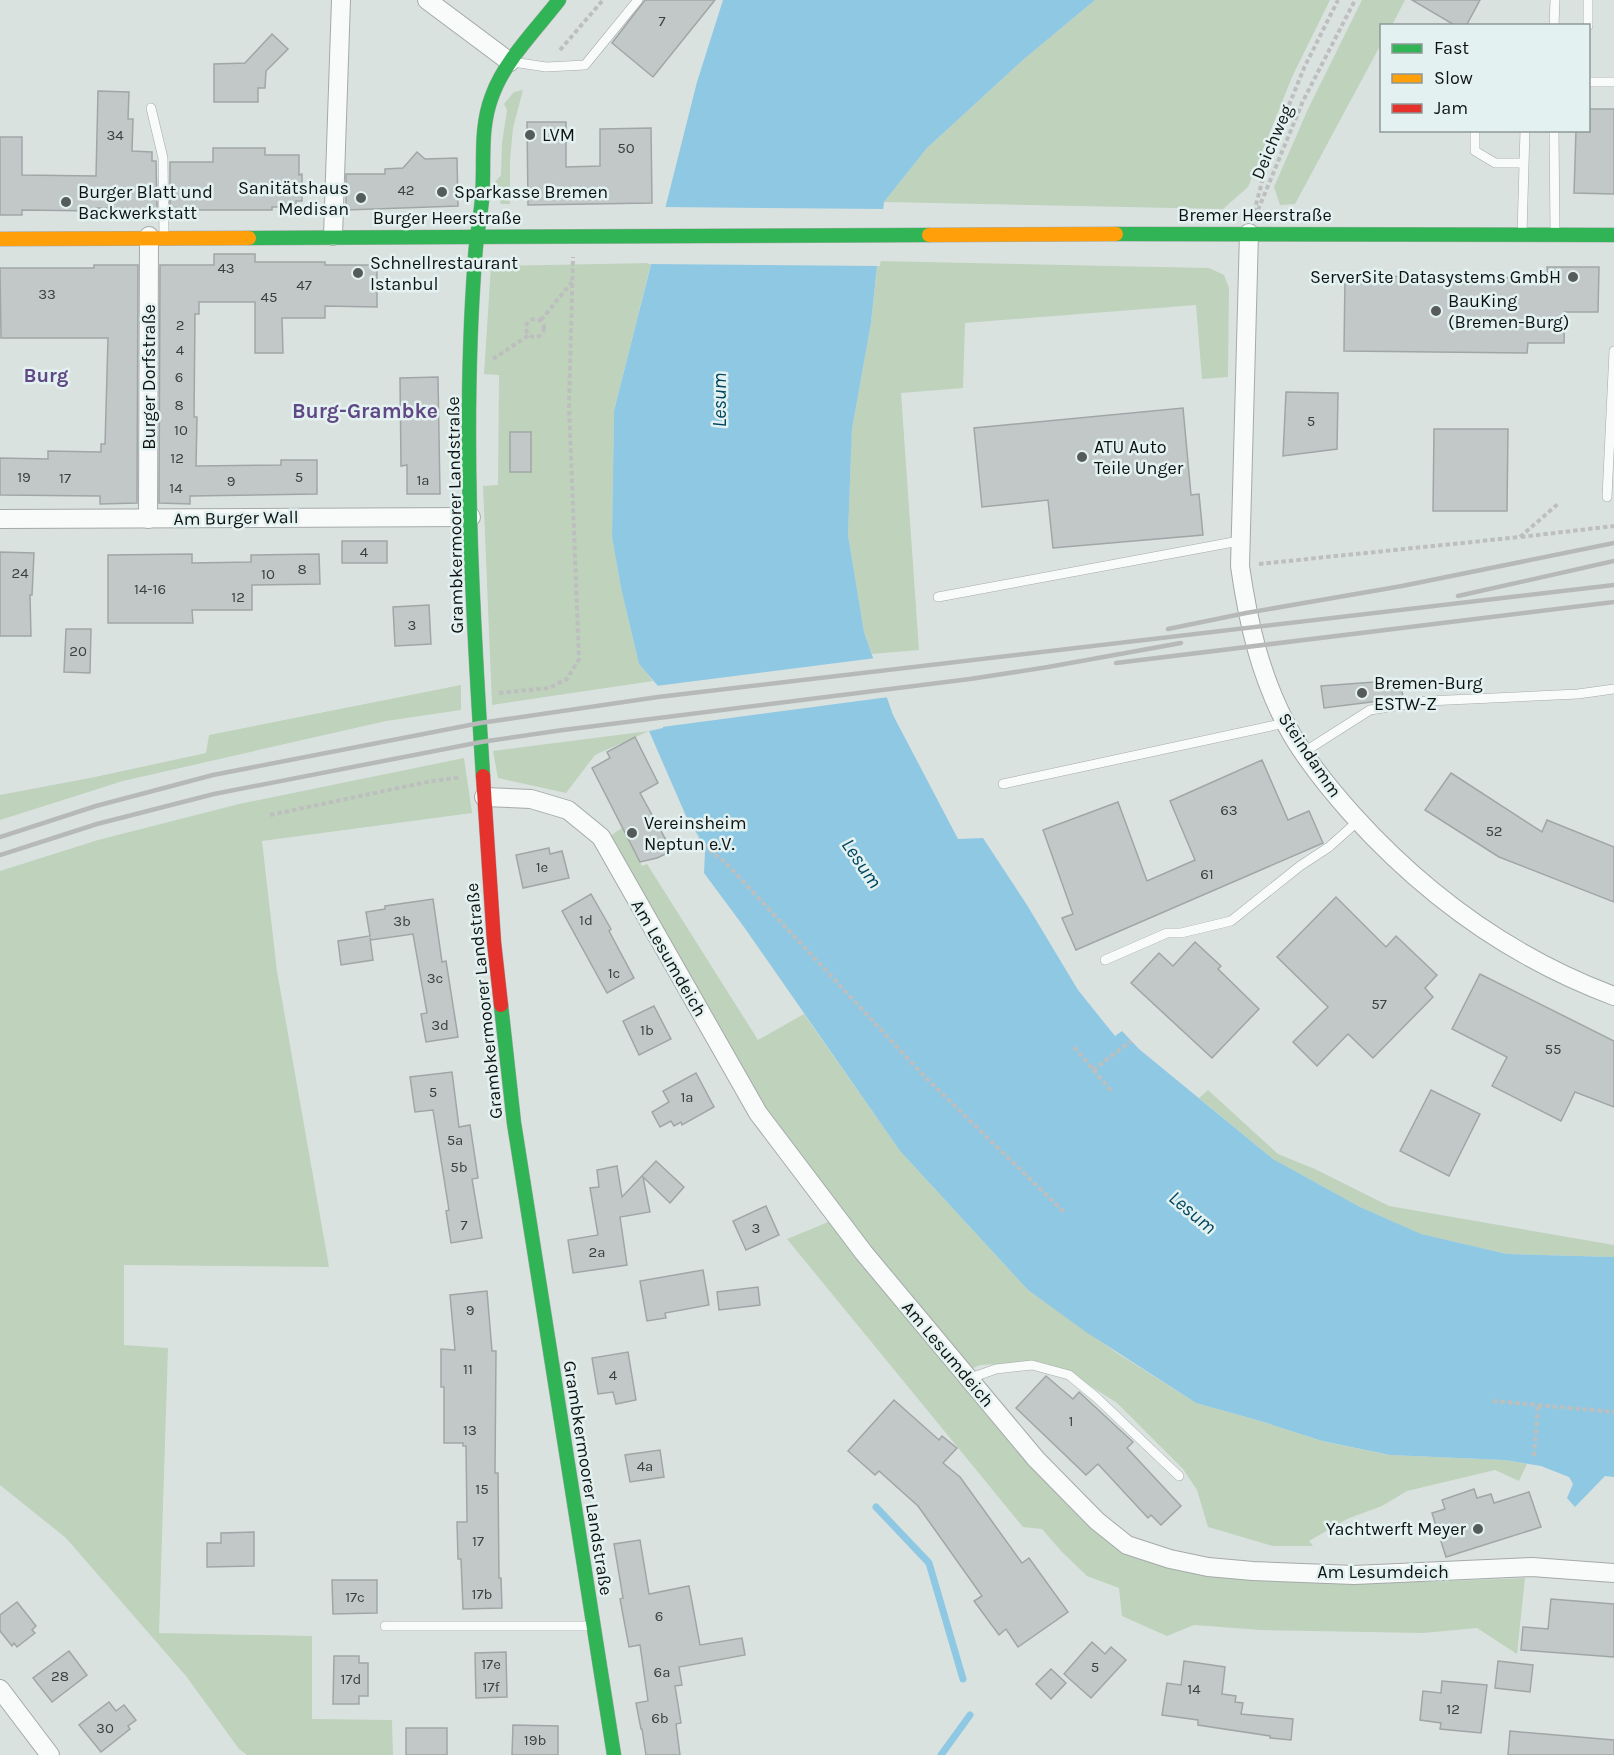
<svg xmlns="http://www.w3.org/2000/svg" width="1614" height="1755" font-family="Karla,sans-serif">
<rect width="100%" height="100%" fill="#dae2e0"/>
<g fill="#bed2bc">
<polygon points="1095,0 1330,0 1292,77 1248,187 1223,209 884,202 927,148 1024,59"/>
<polygon points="1362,0 1405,0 1392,25 1382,26 1381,44 1295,204 1280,205 1274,187 1308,109"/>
<polygon points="523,90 513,128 510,160 510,204 501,204 494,187 495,182 501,175 502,143 507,110 504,104 514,92"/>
<polygon points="878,261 1209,268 1224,275 1229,288 1228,377 1202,379 1196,305 965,323 963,388 901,393 919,650 872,654 864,632 848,535 852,429 871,323"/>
<polygon points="651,263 614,411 612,537 621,588 639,664 653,681 492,705 483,486 498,485 499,375 484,374 491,266"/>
<polygon points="461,685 461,710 386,721 123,781 0,820 0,795 95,777 206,753 209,735"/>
<polygon points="649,731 595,755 566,793 498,778 493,751"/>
<polygon points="464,758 472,813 262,841 277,971 329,1267 124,1265 124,1345 168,1348 159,1633 312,1636 312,1719 392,1720 393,1755 247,1755 239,1749 186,1676 66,1538 0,1485 0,871 98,840 239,804"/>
<polygon points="622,828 642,866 647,864 758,1040 804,1014 900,1151 1028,1290 1117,1353 1196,1403 1257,1420 1321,1441 1389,1455 1505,1460 1527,1464 1519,1481 1495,1470 1407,1491 1382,1506 1347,1519 1309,1541 1313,1546 1273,1546 1208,1527 1197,1490 1183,1469 1117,1403 1067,1371 1031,1362 980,1365 956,1376 1030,1466 1124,1553 1181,1571 1224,1578 1320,1582 1424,1582 1525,1578 1517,1654 1477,1628 1423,1633 1261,1630 1194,1625 1167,1636 1122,1616 1119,1588 1087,1576 1062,1552 1042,1529 1023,1527 787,1239 826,1223 842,1212 773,1118 744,1074 610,836"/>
<polygon points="1208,1090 1278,1154 1315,1169 1389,1206 1614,1245 1614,1257 1507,1254 1420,1234 1360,1207 1273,1159 1199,1098"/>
</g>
<polygon fill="#8fc8e3" points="723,0 1095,0 1024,59 927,148 884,202 871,323 852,429 848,535 864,632 893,715 958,839 983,838 1027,905 1078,990 1115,1036 1122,1031 1139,1049 1273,1159 1360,1207 1421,1234 1507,1254 1614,1257 1614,1477 1605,1476 1575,1507 1567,1498 1573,1484 1569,1477 1541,1466 1505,1460 1390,1455 1322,1441 1257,1420 1196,1403 1086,1332 1028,1290 900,1151 744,927 704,873 705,851 697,841 699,837 686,816 649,731 663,728 658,686 639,664 621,588 612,537 614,411 697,82"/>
<g fill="#dae2e0">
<polygon points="663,207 886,209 880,266 648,264"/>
<polygon points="876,658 889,697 662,727 656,686"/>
</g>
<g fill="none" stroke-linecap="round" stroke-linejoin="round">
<g stroke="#8fc8e3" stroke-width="7">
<polyline points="876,1507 929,1563 963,1679"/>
<polyline points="941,1755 970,1715"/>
</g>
</g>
<g fill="#c1c8c7" stroke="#a0a6a6" stroke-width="1.5">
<polygon points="645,0 715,0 653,77 612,43"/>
<polygon points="1412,0 1480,0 1466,26 1456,26"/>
<polygon points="272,34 288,49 266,71 265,88 258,88 258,102 214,102 214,64 245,63"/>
<polygon points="98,91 129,92 128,119 133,119 132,151 152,152 152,161 156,161 157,209 96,208 96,211 22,210 22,215 0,215 0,137 22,137 22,175 96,176"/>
<polygon points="1588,109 1614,109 1614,194 1574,193 1576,130 1588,130"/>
<polygon points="527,122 566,122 566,167 600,166 600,129 651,128 652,203 528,205"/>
<polygon points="213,148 265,148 265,155 299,155 299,175 302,174 302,201 296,201 296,207 272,207 272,210 170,210 170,162 213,162"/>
<polygon points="417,152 425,159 457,158 458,206 346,210 346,174 385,174 385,169 403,168"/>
<polygon points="214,254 255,254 255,262 325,262 325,265 377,265 377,307 325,306 325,318 282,318 283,353 255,353 255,302 199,302 199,314 195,314 194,417 197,417 196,466 281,465 281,460 317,460 317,494 190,496 190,504 159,503 160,265 214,265"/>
<polygon points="94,265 138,265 137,503 100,504 100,496 0,495 0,458 48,459 48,451 101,452 101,444 105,444 108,338 1,338 0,268 94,268"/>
<polygon points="1547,267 1599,267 1598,312 1565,312 1564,343 1528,343 1527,353 1344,351 1345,276 1548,278"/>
<polygon points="438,377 440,494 407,494 407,465 401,466 400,378"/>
<polygon points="1286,392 1338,393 1337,449 1283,456"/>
<polygon points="1183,408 1191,495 1199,494 1203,535 1053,548 1048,500 982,507 974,428"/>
<polygon points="1434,429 1508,429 1507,511 1433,511"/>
<rect x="510" y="432" width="21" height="40"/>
<rect x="342" y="541" width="45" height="22"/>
<polygon points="0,552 34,553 32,595 30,595 31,636 0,636"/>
<polygon points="192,554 192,563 251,562 251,555 319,554 320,584 252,585 252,610 192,610 193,623 108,623 108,555"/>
<polygon points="429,605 431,644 395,646 393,607"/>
<polygon points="66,629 91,629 90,673 64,672"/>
<polygon points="1401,680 1403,698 1324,708 1321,686"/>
<polygon points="635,737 658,783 640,793 672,851 657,858 640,862 592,768 610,758 607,752"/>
<polygon points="1262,760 1288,820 1309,811 1323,843 1076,950 1062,918 1073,914 1043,830 1118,802 1147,881 1195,860 1170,801"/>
<polygon points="1451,773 1542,832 1547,820 1614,847 1614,902 1499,857 1425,810"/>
<polygon points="549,848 550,854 562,851 569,878 523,888 516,855"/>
<polygon points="591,894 611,929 609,931 634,978 607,993 562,911"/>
<polygon points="1336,897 1386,947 1396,936 1437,975 1425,988 1433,997 1373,1058 1348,1034 1317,1066 1293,1042 1328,1007 1277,957"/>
<polygon points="433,899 442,962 446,961 458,1037 426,1042 421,1014 427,1013 413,934 371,940 370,938 373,960 341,965 338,941 370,936 366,912 385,909 385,906"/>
<polygon points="1195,942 1221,966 1218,969 1259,1009 1212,1058 1131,983 1159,953 1173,966"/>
<polygon points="1480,974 1614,1041 1614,1107 1575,1092 1561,1121 1492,1086 1507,1057 1452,1029"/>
<polygon points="654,1006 671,1039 639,1055 623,1021"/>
<polygon points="452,1072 459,1127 470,1125 478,1178 472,1179 482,1238 451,1243 446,1211 449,1210 433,1110 415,1112 410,1077"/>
<polygon points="696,1073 714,1107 682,1125 681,1122 674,1126 671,1121 660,1127 652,1112 669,1102 663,1091"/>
<polygon points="1431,1090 1480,1114 1449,1176 1400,1151"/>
<polygon points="656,1161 684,1187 670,1203 643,1177 650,1212 620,1217 627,1265 573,1273 568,1240 598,1235 590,1188 599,1187 597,1170 617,1166 622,1197"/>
<polygon points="766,1206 779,1235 746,1250 733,1221"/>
<polygon points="703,1270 709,1305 665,1313 666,1318 647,1321 640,1281"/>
<polygon points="758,1287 760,1305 719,1310 717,1292"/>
<polygon points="487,1291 492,1351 496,1351 495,1473 498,1473 499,1578 501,1578 502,1608 463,1609 461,1559 458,1559 457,1522 467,1522 466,1446 463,1446 463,1443 444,1443 444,1387 441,1387 441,1349 455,1350 450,1295"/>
<polygon points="628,1352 636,1400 616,1404 613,1392 598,1394 592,1358"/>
<polygon points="1046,1376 1073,1399 1079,1392 1133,1442 1127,1448 1181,1506 1161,1525 1151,1515 1148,1518 1098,1464 1086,1475 1016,1408"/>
<polygon points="894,1400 939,1440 942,1436 957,1448 943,1463 960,1477 1022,1563 1029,1558 1068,1612 1018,1647 1006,1629 999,1635 974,1601 982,1596 918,1506 879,1471 875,1475 848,1451"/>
<polygon points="660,1450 664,1477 630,1482 625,1455"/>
<polygon points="1474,1489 1477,1498 1491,1494 1494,1503 1529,1492 1541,1527 1446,1557 1432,1513 1445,1509 1442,1500"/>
<polygon points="254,1532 254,1566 207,1567 207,1543 221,1543 221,1533"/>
<polygon points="640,1540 649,1594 689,1586 700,1645 742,1638 745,1655 679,1667 682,1685 675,1686 681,1723 676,1724 680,1755 646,1755 642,1729 641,1729 636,1703 648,1701 640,1645 629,1647 620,1599 623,1598 614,1544"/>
<polygon points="332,1580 377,1580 377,1613 333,1614"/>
<polygon points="1551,1599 1614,1604 1614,1657 1521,1650 1523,1627 1548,1629"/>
<polygon points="17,1602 36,1626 32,1630 35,1633 17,1647 14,1643 12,1646 0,1631 0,1615"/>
<polygon points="1092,1642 1105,1654 1111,1647 1126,1660 1091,1698 1064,1674"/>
<polygon points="69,1651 87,1675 52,1702 33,1678"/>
<polygon points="506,1652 507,1697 476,1698 475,1653"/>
<polygon points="334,1656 359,1656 359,1663 368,1663 368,1696 359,1696 359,1704 333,1704"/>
<polygon points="1184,1661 1225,1667 1222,1694 1236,1696 1235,1702 1243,1703 1241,1714 1293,1719 1291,1740 1270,1738 1270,1736 1198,1725 1198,1720 1162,1715 1167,1683 1181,1685"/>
<polygon points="1498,1661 1533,1665 1530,1692 1495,1688"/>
<polygon points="1051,1669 1066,1683 1051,1699 1036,1684"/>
<polygon points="1442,1681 1487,1685 1481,1733 1440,1729 1441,1723 1420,1720 1423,1691 1441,1693"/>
<polygon points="109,1702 116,1711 124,1705 136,1720 128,1726 130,1729 101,1752 79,1725"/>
<polygon points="513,1725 558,1726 558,1755 512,1755"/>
<rect x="406" y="1728" width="41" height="27"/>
<polygon points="1510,1731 1614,1740 1614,1755 1508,1755"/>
</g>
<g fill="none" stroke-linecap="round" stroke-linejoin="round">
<defs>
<g id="lane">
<polyline points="1554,26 1555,0"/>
<polyline points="1588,26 1588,0"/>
<polyline points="513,62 546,67 585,65 638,0"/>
<polyline points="1588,82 1614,82"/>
<polyline points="151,108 163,158 164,236"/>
<polyline points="1475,130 1475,151 1495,163 1523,163"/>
<polyline points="1554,130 1555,233"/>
<polyline points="1522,234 1525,130"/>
<polyline points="1607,497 1614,351"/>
<polyline points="938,597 1239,541"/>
<polyline points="1304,752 1370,710 1427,701 1578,694 1614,689"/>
<polyline points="1003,784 1285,723"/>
<polyline points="1105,960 1167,933 1181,933 1231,921 1300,866 1329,847 1358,821"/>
<polyline points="968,1379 996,1369 1032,1365 1069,1375 1097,1398 1179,1476"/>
<polyline points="385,1626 592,1626"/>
</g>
<g id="street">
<polyline points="427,0 510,62"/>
<path d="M1249,233L1240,566C1248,622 1260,675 1287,726C1304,758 1328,787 1352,814C1424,894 1512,958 1614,996"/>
<polyline points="333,236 341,0"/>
<polyline points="0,519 471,517"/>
<polyline points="148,519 149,236"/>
<polyline points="484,797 531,799 568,810 601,837 758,1113 864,1253 1036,1459 1097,1521 1127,1545 1170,1559 1208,1567 1253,1571 1354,1575 1532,1567 1614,1573"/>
<polyline points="0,1689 50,1755"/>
</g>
<g id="fast">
<polyline points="1116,234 1614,235"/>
<polyline points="249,238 929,235"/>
<path d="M483,776C472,604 462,430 475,258C476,239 480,219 482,200C485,164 479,130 492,96C505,60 536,30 559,0"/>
<polyline points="501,1005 514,1123 614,1755"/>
</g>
<g id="slow">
<polyline points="929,235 1116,234"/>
<polyline points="0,239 249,238"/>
</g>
<polyline id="jam" points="483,776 494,942 501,1005"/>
</defs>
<use href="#lane" stroke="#a4aaa9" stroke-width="10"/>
<use href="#street" stroke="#a4aaa9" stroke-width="20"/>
<use href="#fast" stroke="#a4aaa9" stroke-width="15"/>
<use href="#slow" stroke="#a4aaa9" stroke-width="15"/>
<use href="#jam" stroke="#a4aaa9" stroke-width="15"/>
<g stroke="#bdbfbf" stroke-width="4" stroke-dasharray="4.5 3" stroke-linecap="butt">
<polyline points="560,50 603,0"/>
<polyline points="1258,210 1303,101 1355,0"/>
<polyline points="1254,212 1270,152 1304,68 1338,0"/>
<circle cx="535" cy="328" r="9"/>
<polyline points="541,320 572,282"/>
<polyline points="493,359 529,335"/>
<polyline points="1521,537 1614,526"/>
<polyline points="1259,564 1520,537 1559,503"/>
<polyline points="499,693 549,688 567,679 579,659 569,405 573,257"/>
<polyline points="270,815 427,782 461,777"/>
<polyline points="697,841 725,862 925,1077 1065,1213"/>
<polyline points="1074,1047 1113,1093"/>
<polyline points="1093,1070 1131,1041"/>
<polyline points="1493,1401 1614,1412"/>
<polyline points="1534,1456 1538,1405"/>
</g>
<use href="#lane" stroke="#f9fbfa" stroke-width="9"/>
<use href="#street" stroke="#f9fbfa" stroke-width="18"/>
<use href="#fast" stroke="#30b455" stroke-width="14"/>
<use href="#slow" stroke="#ff9f0a" stroke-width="14"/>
<use href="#jam" stroke="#e5322d" stroke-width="14"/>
<g stroke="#b7b9b9" stroke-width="4.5">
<polyline points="1458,596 1614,561"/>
<polyline points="1168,629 1246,613 1402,586 1614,543"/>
<polyline points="1116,663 1614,602"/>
<polyline points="0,837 96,806 213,775 480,723 658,697 1614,585"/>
<polyline points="0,855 97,824 214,794 481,742 563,730 970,679 1048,667 1181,643"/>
</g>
</g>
<g fill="#555b5a" stroke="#e3f2f0" stroke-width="2">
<circle cx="530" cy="135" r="6"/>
<circle cx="442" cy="192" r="6"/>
<circle cx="361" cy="198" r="6"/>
<circle cx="66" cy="202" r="6"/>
<circle cx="358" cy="273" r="6"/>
<circle cx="1573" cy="277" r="6"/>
<circle cx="1436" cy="311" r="6"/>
<circle cx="1082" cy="457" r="6"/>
<circle cx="1362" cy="693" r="6"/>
<circle cx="632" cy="833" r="6"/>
<circle cx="1478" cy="1529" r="6"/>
</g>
<g text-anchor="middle" stroke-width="5" stroke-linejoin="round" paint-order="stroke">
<g font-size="15" fill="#3b403f">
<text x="662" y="26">7</text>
<text x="115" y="140">34</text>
<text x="626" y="153">50</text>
<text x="406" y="195">42</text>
<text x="226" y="273">43</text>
<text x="304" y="290">47</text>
<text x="47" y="299">33</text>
<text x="269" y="302">45</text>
<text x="180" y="330">2</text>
<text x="180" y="355">4</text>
<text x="179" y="382">6</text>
<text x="179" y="410">8</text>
<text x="1311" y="426">5</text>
<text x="181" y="435">10</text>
<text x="177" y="463">12</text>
<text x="24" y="482">19</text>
<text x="299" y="482">5</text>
<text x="65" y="483">17</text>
<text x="423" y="485">1a</text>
<text x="231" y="486">9</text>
<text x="176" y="493">14</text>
<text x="364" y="557">4</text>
<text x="302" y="574">8</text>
<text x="20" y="578">24</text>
<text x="268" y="579">10</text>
<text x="150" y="594">14-16</text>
<text x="238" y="602">12</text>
<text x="412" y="630">3</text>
<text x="78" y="656">20</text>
<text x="1229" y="815">63</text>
<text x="1494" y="836">52</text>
<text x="542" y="872">1e</text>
<text x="1207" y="879">61</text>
<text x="586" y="925">1d</text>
<text x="402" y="926">3b</text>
<text x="614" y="978">1c</text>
<text x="435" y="983">3c</text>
<text x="1379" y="1009">57</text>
<text x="440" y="1030">3d</text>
<text x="647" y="1035">1b</text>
<text x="1553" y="1054">55</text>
<text x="433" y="1097">5</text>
<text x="687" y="1102">1a</text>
<text x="455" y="1145">5a</text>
<text x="459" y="1172">5b</text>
<text x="464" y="1230">7</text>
<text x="756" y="1233">3</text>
<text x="597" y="1257">2a</text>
<text x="470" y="1315">9</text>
<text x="468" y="1374">11</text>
<text x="613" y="1380">4</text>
<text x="1071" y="1426">1</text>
<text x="470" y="1435">13</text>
<text x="645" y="1471">4a</text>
<text x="482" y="1494">15</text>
<text x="478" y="1546">17</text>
<text x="482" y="1599">17b</text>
<text x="355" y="1602">17c</text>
<text x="659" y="1621">6</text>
<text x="491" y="1669">17e</text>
<text x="1095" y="1672">5</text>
<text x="662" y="1677">6a</text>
<text x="60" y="1681">28</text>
<text x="351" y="1684">17d</text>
<text x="491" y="1692">17f</text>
<text x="1194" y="1694">14</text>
<text x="1453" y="1714">12</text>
<text x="660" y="1723">6b</text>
<text x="105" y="1733">30</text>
<text x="535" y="1745">19b</text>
</g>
<g font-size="18" fill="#0e1312" stroke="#e3f2f0" text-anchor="start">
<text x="542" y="141">LVM</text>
<text x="349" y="194" text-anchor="end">Sanitätshaus<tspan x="349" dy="21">Medisan</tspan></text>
<text x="78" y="198">Burger Blatt und<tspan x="78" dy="21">Backwerkstatt</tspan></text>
<text x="454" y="198">Sparkasse Bremen</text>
<text x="370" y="269">Schnellrestaurant<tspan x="370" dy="21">Istanbul</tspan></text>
<text x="1561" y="283" text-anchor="end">ServerSite Datasystems GmbH</text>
<text x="1448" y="307">BauKing<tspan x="1448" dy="21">(Bremen-Burg)</tspan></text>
<text x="1094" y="453">ATU Auto<tspan x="1094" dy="21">Teile Unger</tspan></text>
<text x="1374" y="689">Bremen-Burg<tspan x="1374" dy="21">ESTW-Z</tspan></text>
<text x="644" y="829">Vereinsheim<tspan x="644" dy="21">Neptun e.V.</tspan></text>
<text x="1466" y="1535" text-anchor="end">Yachtwerft Meyer</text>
</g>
<g font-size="18" fill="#0e1312" stroke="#e3f2f0">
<text transform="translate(1272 142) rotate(-67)" y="6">Deichweg</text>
<text x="1255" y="221">Bremer Heerstraße</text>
<text x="447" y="224">Burger Heerstraße</text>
<text transform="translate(149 377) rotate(-90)" y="6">Burger Dorfstraße</text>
<text transform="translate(455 515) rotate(-91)" y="6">Grambkermoorer Landstraße</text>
<text transform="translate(236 518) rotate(-1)" y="6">Am Burger Wall</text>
<text transform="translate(1310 755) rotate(56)" y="6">Steindamm</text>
<text transform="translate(669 958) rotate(60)" y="6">Am Lesumdeich</text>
<text transform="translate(484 1001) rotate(-96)" y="6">Grambkermoorer Landstraße</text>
<text transform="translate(948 1354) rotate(50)" y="6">Am Lesumdeich</text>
<text transform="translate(588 1478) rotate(81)" y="6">Grambkermoorer Landstraße</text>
<text x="1383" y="1578">Am Lesumdeich</text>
</g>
<g font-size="20" font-weight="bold" fill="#604785" stroke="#e3f2f0">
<text x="46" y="382">Burg</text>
</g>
<g font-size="20" font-style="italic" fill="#004660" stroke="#e3f2f0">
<text transform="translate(719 400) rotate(-90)" y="7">Lesum</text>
<text transform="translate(862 863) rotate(56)" y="7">Lesum</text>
<text transform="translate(1193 1212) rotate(40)" y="7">Lesum</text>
</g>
<g font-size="21" font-weight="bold" fill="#604785" stroke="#e3f2f0">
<text x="365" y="418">Burg-Grambke</text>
</g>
</g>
<rect x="1380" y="24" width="210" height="108" fill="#e3f2f0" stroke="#8e9997" stroke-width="1.5"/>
<rect x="1392" y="44" width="30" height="9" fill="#30b455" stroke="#8e9997" stroke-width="1.5"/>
<text x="1434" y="54" font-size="18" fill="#0e1312">Fast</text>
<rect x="1392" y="74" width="30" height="9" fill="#ff9f0a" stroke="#8e9997" stroke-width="1.5"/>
<text x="1434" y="84" font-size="18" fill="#0e1312">Slow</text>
<rect x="1392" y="104" width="30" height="9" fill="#e5322d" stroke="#8e9997" stroke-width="1.5"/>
<text x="1434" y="114" font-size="18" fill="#0e1312">Jam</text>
</svg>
